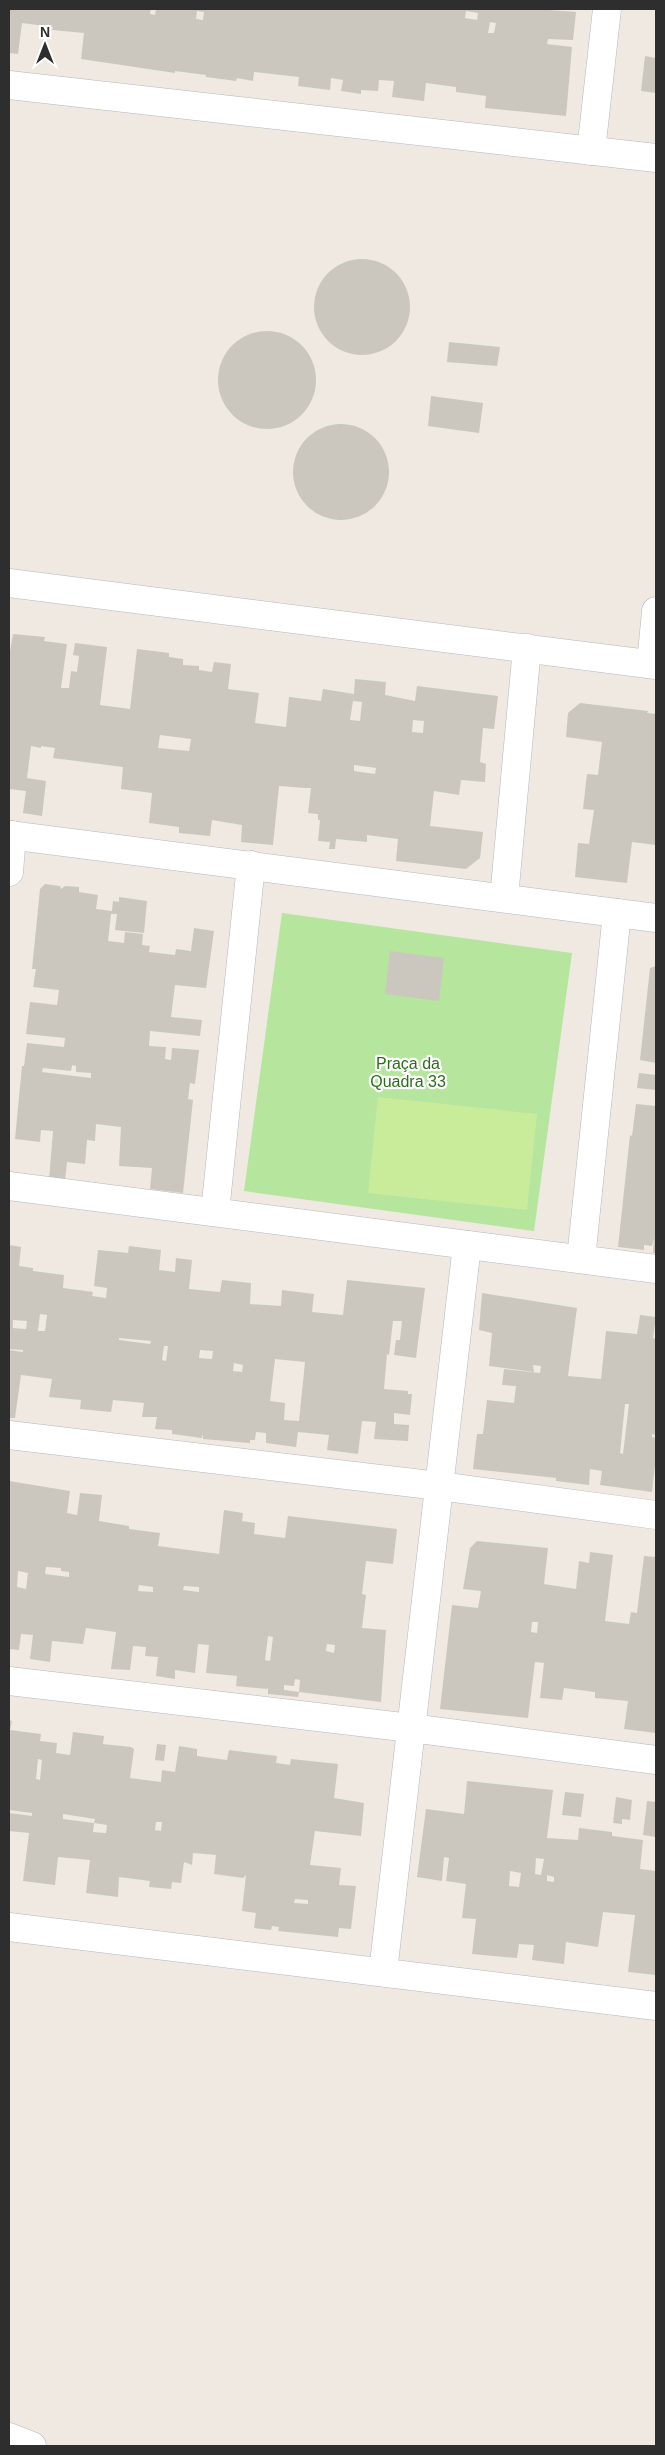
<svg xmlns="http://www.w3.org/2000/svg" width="665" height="2455" font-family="Helvetica,sans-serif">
<rect width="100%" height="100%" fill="#efe9e1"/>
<polygon fill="#b6e59e" points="282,913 572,953 534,1231 244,1191"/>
<polygon fill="#c9ec9a" points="378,1097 537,1114 527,1210 368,1193"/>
<g fill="#cbc7bf" fill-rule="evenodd">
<path d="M9,9H151L150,14L155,15L156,9H535L576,12L573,40L548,39L547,44L572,47L566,116L485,108L486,96L456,92V87L426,83L424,101L392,97L394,81L379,80L378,91L361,90V94L341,91L343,80L331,78L330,90L298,86L299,77L254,72L253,81L237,78L236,81L206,77V75L175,71V73L81,59L84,33L52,30L53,27L22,23L18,54L9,53ZM197,11L204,12L203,20L196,19ZM466,11L478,13L477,20L465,18ZM490,22L496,23L494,33H488Z"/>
<polygon points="645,56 656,58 656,93 641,91"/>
<circle cx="362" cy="307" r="48"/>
<circle cx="267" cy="380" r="49"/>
<polygon points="449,342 500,347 497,366 447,362"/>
<polygon points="431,396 483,403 479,433 428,426"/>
<circle cx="341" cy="472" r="48"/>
<path d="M13,634L45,637L44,641L67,644L61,688H69L71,671L77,672L79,656L73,655L75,643L107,647L100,705L130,709L137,649L169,653V657L183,659V665L199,666V670L212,672L214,662L231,664L228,689L259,693L255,723L286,727L289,697L321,701L323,689L354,694L355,679L386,682L385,695L415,701L417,686L498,696L494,729L483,728L480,762L486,764L485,782L461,780L459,795L434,791L430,826L483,832L480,858L466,869L396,861L398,839L367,835V842L336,839L335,849H329L330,842L318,841L320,820H318V814L308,813L311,788H305L279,786L273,845L241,842L242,825L212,820L210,836L179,833V827L149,823L152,793L121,789L123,767L53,758L55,748L41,746V748L31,746L27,778L46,781L42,816L23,813L26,791L9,789V657ZM353,701L362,702L360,721L350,720ZM413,720L424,721L423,733L412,732ZM160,735L191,739L189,751L158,748ZM354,765L376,768L375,774L354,771Z"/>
<polygon points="580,703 648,711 647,713 656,714 656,845 632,842 627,883 575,877 578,843 589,844 594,810 583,809 587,774 598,775 602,742 566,737 568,713"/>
<path d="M45,884L60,886L61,889L65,886L79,887V892L98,895L96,909L112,911L113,901L119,902V897L147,901L144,933L115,930L117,914H111L108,941L124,943L125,932L143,934L142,945L150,946L149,952L175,955L176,949L191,951L194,928L214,931L206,988L175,985L171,1017L202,1020L200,1036L150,1031L149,1046L166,1047L165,1059L171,1060L172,1048L199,1050L195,1084L190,1083L188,1099L193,1100L183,1193L150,1189L152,1168L119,1166L121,1127L96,1124L95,1141L87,1140L85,1164L67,1162L65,1181L49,1180L53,1131L41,1130L40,1142L15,1139L22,1066H24L27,1043L64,1047L65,1038L26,1034L30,1002L57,1005L59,990L33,987L36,969H32L40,889ZM72,1065L76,1066V1072L91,1073V1078L42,1072L43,1068L71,1071Z"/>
<polygon points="390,951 444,958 439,1001 385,994"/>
<polygon points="656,966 656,1063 640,1060 650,968"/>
<polygon points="639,1073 656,1075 656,1090 637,1088"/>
<polygon points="636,1104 656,1106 656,1253 653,1253 654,1238 652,1246 644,1245 644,1250 618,1247 630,1135 632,1136"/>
<path d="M9,1245L21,1247L19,1266L33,1268V1271L64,1275L63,1288L93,1292L92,1296L106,1298L107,1288L94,1286L98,1250L128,1253L129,1246L161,1250L159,1270L175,1272L176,1258L192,1260L189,1289L220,1292L222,1280L251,1283L250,1304L281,1306L282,1290L314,1294L312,1312L343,1315L347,1280L425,1288L416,1358L394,1355L396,1340H400L402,1321H393L389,1355L387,1354L384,1389L408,1391V1394H412L410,1415L394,1413V1424L409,1425L408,1441L374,1439L376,1422L362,1421L358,1454L327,1450L329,1435L298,1432L296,1447L266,1443V1433L256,1432L255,1440H250V1443L203,1439V1433L202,1438L172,1434V1430L155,1429L157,1417H142L144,1403L113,1400L111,1412L80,1409L81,1400L49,1397L52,1379L21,1375L15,1418H9V1350L23,1352V1350L9,1349ZM40,1314L47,1315L45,1331H38ZM13,1320L27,1321L26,1329L13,1328ZM119,1338L151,1341L150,1344L119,1340ZM164,1346H168L166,1361L162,1360ZM200,1350L213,1351L212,1359L199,1358ZM275,1359L305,1362L299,1421L284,1420L285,1403L270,1401ZM234,1363L243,1365L242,1372L233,1371Z"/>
<path d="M482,1293L577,1308L568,1376L601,1379L606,1331L637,1334L640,1315L656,1317L653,1338L656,1339V1435L652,1434V1437L656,1438V1456L652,1492L600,1485L602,1471L590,1469L589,1485L556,1481V1478L473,1469L477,1434H483L487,1400L514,1403L516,1386L502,1385L504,1369L540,1373L541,1366L533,1365L534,1372L489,1366L492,1333L479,1330ZM625,1404H629L623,1454L620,1453Z"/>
<path d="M9,1481L70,1491L67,1513L77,1515L80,1493L102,1495L99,1521L129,1526V1529L160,1533L158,1546L219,1554L224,1510L243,1513L242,1521L255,1523L254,1534L285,1538L288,1516L397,1529L393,1564L366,1561L362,1594L366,1595L362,1628L386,1630L381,1702L299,1692L300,1680L295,1679L294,1686L284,1685V1690L299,1692L298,1697L268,1694V1687L267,1689L236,1686L237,1676L206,1673L209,1645L198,1644L195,1673L175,1670V1679L156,1676L158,1657L145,1656L146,1647L133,1646L130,1670L111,1669L116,1632L86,1628L83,1644L52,1641L50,1662L30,1659L33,1635L21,1634L19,1650L9,1649ZM46,1567L61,1568V1571L69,1572V1577L45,1574ZM18,1571L28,1573L26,1589L17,1587ZM139,1585L153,1587V1592L138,1591ZM184,1586L199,1587V1592L183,1590ZM268,1636L273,1637L270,1661L265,1660ZM327,1644L335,1645L334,1653L326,1651Z"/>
<path d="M477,1541L548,1548L544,1584L576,1589L579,1561L589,1563L590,1552L613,1555L605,1621L629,1624L631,1612L637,1613L644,1556L656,1557V1733L624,1729L628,1701L595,1698V1692L564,1688L562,1700L540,1698L544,1663L535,1662L528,1718L440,1709L452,1605L478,1608L481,1591L463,1589L470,1548ZM532,1622H538L537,1633L531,1632Z"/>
<path d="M9,1720L12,1721L10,1730L41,1734L40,1741L57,1743L56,1753L70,1755L73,1732L104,1736L103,1744L131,1747L134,1749L130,1778L161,1782L162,1770L175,1772L179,1746L197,1749V1756L227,1760L229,1750L277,1756L276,1763L290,1765L291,1759L338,1764L334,1798L364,1803L361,1836L315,1831L310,1865L341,1868L339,1885L356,1886L351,1929L339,1928L338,1937L278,1931L279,1927L272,1926L271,1930L254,1928L256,1913L242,1911L246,1875L243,1878L214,1874L216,1855L193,1853L192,1865L184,1862L181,1883L172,1882L171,1889L149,1887L150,1881L119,1877L118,1897L86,1893L90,1860L58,1857L55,1885L23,1881L29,1833L9,1831V1813L32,1816V1813L9,1810ZM38,1759L42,1760L40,1780L36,1779ZM63,1814L95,1819L94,1823L107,1825L106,1833L93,1832L94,1823L63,1819ZM156,1822H162L161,1831L155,1830ZM295,1899L308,1900V1904L294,1903Z"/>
<polygon points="157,1744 166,1745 164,1761 155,1760"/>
<path d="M467,1781L553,1790L547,1838L578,1840L579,1828L612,1832V1836L643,1840L640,1869L656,1871V1975L628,1972L635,1915L603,1912L598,1947L566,1942L564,1964L532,1960L534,1945L519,1944L517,1958L472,1954L476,1919L462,1918L466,1884L446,1881L449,1858L444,1857L442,1881L417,1877L426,1809L464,1814ZM536,1858L544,1859L541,1875L535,1874ZM510,1871L521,1873L519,1887L509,1886ZM547,1875L554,1877V1882L547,1881Z"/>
<polygon points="565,1792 584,1794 581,1817 562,1815"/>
<polygon points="616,1797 632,1800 630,1820 622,1819 622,1824 613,1823"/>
<polygon points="647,1801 656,1802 656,1837 643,1835"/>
</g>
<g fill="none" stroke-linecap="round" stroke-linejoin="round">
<defs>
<g id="minor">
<polyline points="9,85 656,158"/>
<polyline points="591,151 607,9"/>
<polyline points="9,583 656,665"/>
<polyline points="651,664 656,611"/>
<polyline points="9,835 656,918"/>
<polyline points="9,872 12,835"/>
<polyline points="504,898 527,648"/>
<polyline points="215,1212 251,865"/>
<polyline points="581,1259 617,913"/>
<polyline points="9,1435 439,1486 656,1515"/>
<polyline points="9,1681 411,1728 656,1760"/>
<polyline points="9,1927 656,2006"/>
<polyline points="383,1972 467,1245"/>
</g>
<polyline id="tertiary" points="9,1186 656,1269"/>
<polyline id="secondary" points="9,2437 32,2446"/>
</defs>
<use href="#minor" stroke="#b4b7c1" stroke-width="29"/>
<use href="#tertiary" stroke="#b4b7c1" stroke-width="29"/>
<use href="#secondary" stroke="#b4b7c1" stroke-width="29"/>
<use href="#minor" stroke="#fff" stroke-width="28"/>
<use href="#tertiary" stroke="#fff" stroke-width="28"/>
<use href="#secondary" stroke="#fff" stroke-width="28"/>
</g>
<g text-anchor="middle" stroke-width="4.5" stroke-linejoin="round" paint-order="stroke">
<g font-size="16" fill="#2c6e1b" stroke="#fff">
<text x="408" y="1069">Praça da<tspan x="408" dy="18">Quadra 33</tspan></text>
</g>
</g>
<rect width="665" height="2455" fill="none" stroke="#2e2e2e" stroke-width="20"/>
<g transform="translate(45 45)" stroke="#ffffff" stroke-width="4" paint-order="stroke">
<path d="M0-4L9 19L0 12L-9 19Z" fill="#2e2e2e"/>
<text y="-8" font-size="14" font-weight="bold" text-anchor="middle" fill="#2e2e2e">N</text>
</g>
</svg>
